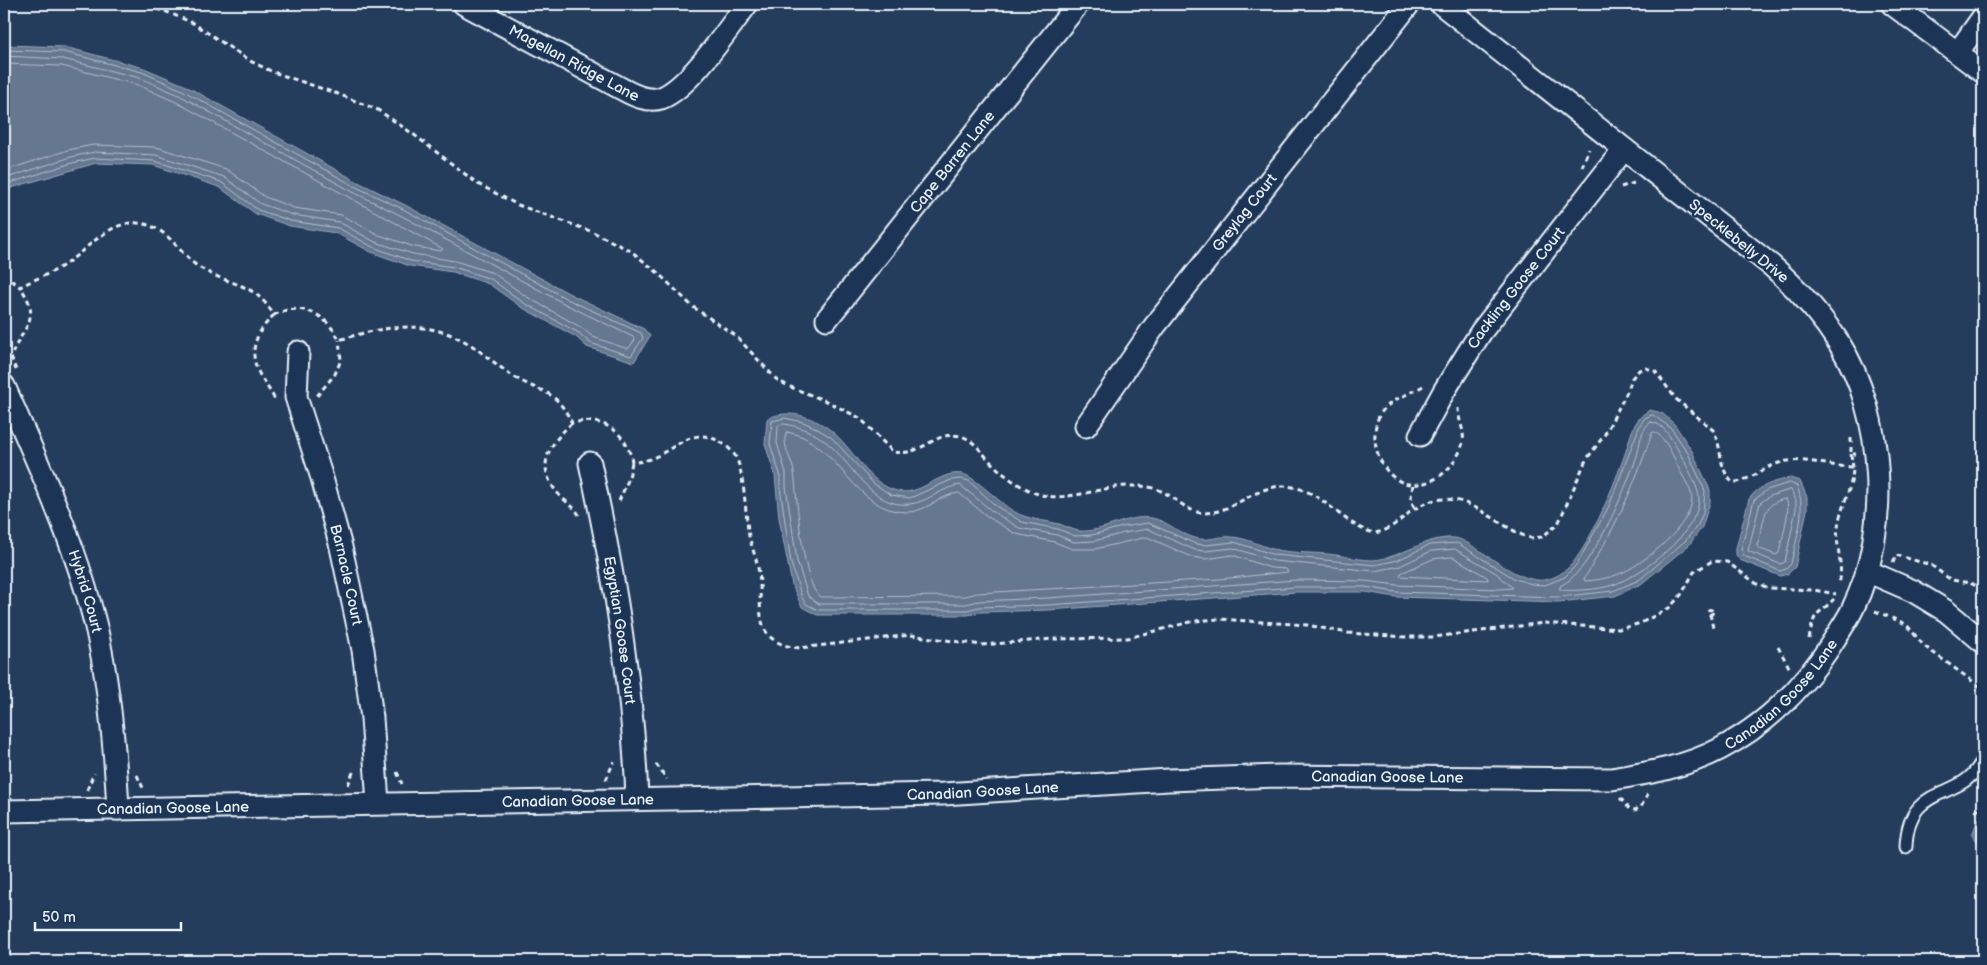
<svg xmlns="http://www.w3.org/2000/svg" width="1987" height="965" font-family="'Balsamiq Sans',sans-serif">
<rect width="100%" height="100%" fill="#253d5d"/>
<filter id="ink" filterUnits="userSpaceOnUse"><feTurbulence type="fractalNoise" baseFrequency=".02" numOctaves="2"/><feDisplacementMap in="SourceGraphic" scale="10" xChannelSelector="R" yChannelSelector="G"/><feConvolveMatrix kernelMatrix="1 2 1 2 8 2 1 2 1" color-interpolation-filters="sRGB"/></filter>
<g filter="url(#ink)">
<g fill="#657890" stroke="#99a8ba">
<polygon points="4,45 65,47 144,68 184,85 358,182 405,205 572,295 644,329 650,336 634,362 587,347 576,337 521,307 489,284 453,272 410,266 371,252 336,233 290,226 256,214 219,187 153,165 96,163 4,190"/>
<path d="M1650,410L1662,413L1675,425L1692,451L1710,490V502L1702,527L1689,545L1641,584L1615,596L1559,602L1396,597L1365,592H1296L1049,610L980,612L968,615H817L802,607L792,585L779,518L775,475L765,444L767,419C788,407 818,418 835,434C855,452 869,484 897,491C921,497 939,470 962,474C973,475 1000,503 1013,511C1028,520 1043,520 1059,524C1066,526 1072,530 1079,531C1104,533 1127,514 1152,518C1167,521 1180,534 1195,538C1208,542 1219,535 1232,537C1246,538 1259,545 1273,549C1293,554 1316,552 1336,555C1349,557 1360,560 1373,560C1403,558 1424,536 1455,538C1461,539 1468,543 1474,547C1493,558 1521,583 1545,580C1555,578 1565,572 1572,564C1593,538 1614,485 1625,454C1631,437 1632,419 1650,410Z"/>
<path d="M1790,478L1800,481L1807,497V510L1795,567L1788,574L1780,576L1740,560L1736,555V548L1749,499C1759,485 1774,482 1790,478Z"/>
<polygon points="1983,818 1983,844 1977,841 1972,835 1978,819"/>
</g>
<g fill="none" stroke-linecap="round" stroke-linejoin="round">
<g stroke="#b4c1ce" stroke-width="1">
<polyline points="4,50 64,52 142,72 182,90 356,187 403,209 569,300 641,333 643,338 631,356 590,343 579,333 524,303 491,279 454,267 411,261 373,247 338,228 291,221 258,210 221,182 155,161 95,158 72,163 4,185"/>
<polyline points="4,56 63,59 140,78 179,95 353,192 400,215 567,305 633,337 635,340 628,349 593,337 582,328 527,297 493,273 455,261 413,254 375,242 339,222 293,215 261,204 224,177 156,155 94,152 71,157 4,179"/>
<polyline points="4,64 62,66 138,85 176,102 443,249 441,251 415,247 379,235 341,215 294,208 265,197 226,169 156,147 93,145 68,150 4,171"/>
<polygon points="1653,415 1671,428 1688,453 1705,491 1703,513 1698,525 1685,541 1639,580 1613,591 1558,597 1396,592 1365,587 1296,587 1048,605 979,607 967,610 818,610 806,604 802,598 791,563 780,487 780,474 770,444 772,421 785,418 803,422 816,428 832,438 873,483 891,495 910,498 951,480 961,479 969,481 996,506 1022,522 1058,529 1075,536 1092,535 1122,527 1148,523 1196,544 1206,545 1234,542 1275,555 1375,565 1398,560 1429,545 1457,543 1515,579 1532,584 1545,585 1565,577 1577,564 1609,506 1640,425 1645,418"/>
<path d="M1651,422C1665,424 1670,438 1677,448C1683,459 1700,488 1699,500C1697,534 1643,574 1613,585C1597,590 1576,591 1560,590V586C1592,572 1625,490 1637,456C1640,445 1640,429 1651,422Z"/>
<path d="M784,424C799,426 814,432 826,442C852,462 871,509 910,504C928,502 943,487 960,485L992,511L1019,528L1057,535L1074,542L1094,541L1124,533L1148,529L1195,550L1206,551L1233,548L1274,561L1375,571L1400,566L1431,551L1455,549L1496,573L1513,588L1499,589L1397,585L1365,581L1296,580L1048,598L979,601L966,604H819L808,596L797,561L786,487V473L777,443L778,426Z"/>
<path d="M787,432C839,440 853,514 909,512C927,511 942,494 959,493L988,517L1016,534L1055,542L1072,549H1095L1147,537L1192,557L1206,559L1232,555L1271,568L1286,569L1288,572L1220,579L978,593L965,596L821,597C802,588 797,495 794,472C792,460 780,442 787,432Z"/>
<path d="M1655,432C1666,439 1673,455 1678,467C1682,476 1692,489 1692,499C1691,524 1654,554 1633,567C1619,576 1602,580 1585,581L1584,578C1589,572 1592,565 1596,558C1620,519 1638,475 1652,433Z"/>
<path d="M1790,483L1797,486C1807,512 1796,538 1791,564L1786,569L1780,571L1744,556L1741,549L1754,500L1767,490Z"/>
<polygon points="1791,490 1796,500 1796,509 1785,562 1780,564 1748,551 1760,503 1770,496"/>
<path d="M1786,499C1792,508 1781,541 1779,553L1776,555L1758,548L1757,545C1766,525 1759,502 1786,499Z"/>
<polygon points="1453,557 1487,577 1488,580 1400,576 1401,573 1433,559"/>
</g>
<defs>
<path id="lane" d="M1906,847C1908,778 1964,805 1983,758"/>
<g id="street">
<path id="s1" d="M464,4L624,90C635,96 648,102 661,98C689,88 728,29 747,4"/>
<polyline points="1892,4 1983,72"/>
<polyline points="1958,52 1983,17"/>
<path id="s2" d="M827,319L1078,4"/>
<path id="s3" d="M298,352L296,397L322,478L341,547L363,650L372,718L378,803"/>
<path id="s4" d="M4,386C39,466 77,546 97,631C110,690 115,749 118,809"/>
<path id="s5" d="M1086,426L1154,327L1409,4"/>
<path id="s6" d="M1420,435L1444,391L1481,332L1624,149"/>
<path id="s7" d="M590,463C614,574 633,685 637,799"/>
<polyline points="1867,571 1913,591 1946,611 1983,642"/>
<path id="s8" d="M4,811L943,794L1169,780L1279,776L1612,779C1649,773 1686,767 1720,749C1767,724 1806,685 1834,640C1840,630 1848,619 1853,608C1891,530 1885,416 1839,343C1820,313 1798,289 1772,266L1441,4"/>
</g>
</defs>
<use href="#lane" stroke="#e8f1f8" stroke-width="15"/>
<use href="#street" stroke="#e8f1f8" stroke-width="25"/>
<g stroke="#e8f1f8" stroke-width="3" stroke-dasharray="5 4" stroke-linecap="butt">
<path d="M139,4L167,12L193,23L250,61L273,72L338,94L378,110L413,134L478,184L518,205L593,232L631,251L657,272L693,307L736,336L776,379L788,386L826,401L860,418L893,452C923,457 934,430 960,436C975,439 983,456 994,465C1004,475 1017,485 1031,491C1063,507 1101,484 1135,486C1144,486 1153,487 1161,491C1175,497 1188,513 1204,513C1236,513 1259,480 1293,487C1325,493 1342,525 1374,533C1391,531 1400,519 1413,510C1456,481 1485,517 1522,535L1531,538L1542,537L1558,524L1586,460L1605,434L1628,390L1632,378L1639,370L1646,368L1655,371L1676,399L1713,430C1723,447 1717,466 1732,482C1745,484 1766,466 1782,462C1806,457 1829,467 1853,467C1853,488 1840,507 1838,528C1835,547 1844,565 1839,584"/>
<polyline points="1582,167 1589,149"/>
<polyline points="1621,187 1634,183"/>
<path d="M4,275L20,287C34,279 51,274 64,265C92,246 119,208 157,229C175,239 184,259 202,269C232,287 252,280 274,315C301,301 327,314 339,340C384,326 429,318 471,345C486,355 499,367 514,377C544,395 554,387 572,423C602,416 627,431 632,462C664,463 682,430 709,437C719,440 728,446 734,454C745,470 745,515 749,536C752,548 757,560 759,573C764,606 748,643 800,648L911,635L981,645L1053,639L1128,638L1194,621L1219,619L1307,625L1348,633L1406,637H1434L1544,623L1619,629L1641,623L1669,608L1681,595L1694,572L1712,561L1727,562L1757,584L1770,588L1814,590L1836,594"/>
<path d="M274,315C255,333 247,353 261,377C266,386 272,392 275,401"/>
<path d="M16,370L11,357C21,328 44,319 20,287"/>
<path d="M1423,386C1410,394 1395,397 1384,409C1359,437 1388,509 1440,476C1451,468 1460,455 1463,442C1465,430 1458,420 1458,408"/>
<polyline points="317,396 335,374 341,360 339,340"/>
<path d="M572,423C548,445 534,467 560,496C567,503 574,506 579,515"/>
<polyline points="1851,438 1851,454 1856,454"/>
<polyline points="1851,454 1853,467"/>
<polyline points="1413,485 1411,496 1414,510"/>
<polyline points="619,501 629,478 632,462"/>
<polyline points="1893,563 1896,555 1931,565 1951,580 1970,583 1983,589"/>
<circle cx="1710" cy="612" r="2.5"/>
<polyline points="1875,611 1906,624 1924,646 1982,688"/>
<polyline points="1710,614 1713,628"/>
<path d="M1809,639C1815,609 1815,618 1834,599"/>
<polyline points="1778,647 1790,669"/>
<polyline points="656,764 667,779"/>
<polyline points="397,772 402,784"/>
<polyline points="137,775 144,790"/>
<polyline points="606,780 614,761"/>
<polyline points="348,785 354,770"/>
<polyline points="87,790 94,773"/>
<polyline points="1620,798 1629,808 1635,810 1641,807 1648,794"/>
<polyline points="1975,811 1983,806"/>
</g>
<use href="#lane" stroke="#1d3557" stroke-width="11"/>
<use href="#street" stroke="#1d3557" stroke-width="21"/>
</g>
</g>
<g text-anchor="middle" stroke-width="5" stroke-linejoin="round" paint-order="stroke">
<g font-size="15" fill="#e8f1f8" stroke="#1d3557">
<text dy="5" stroke="none"><textPath href="#s1" startOffset="125">Magellan Ridge Lane</textPath></text>
<text dy="5" stroke="none"><textPath href="#s2" startOffset="201">Cape Barren Lane</textPath></text>
<text dy="5" stroke="none"><textPath href="#s5" startOffset="266">Greylag Court</textPath></text>
<text transform="translate(1739 241) rotate(39)" y="5">Specklebelly Drive</text>
<text dy="5" stroke="none"><textPath href="#s6" startOffset="176">Cackling Goose Court</textPath></text>
<text dy="5" stroke="none"><textPath href="#s3" startOffset="230">Barnacle Court</textPath></text>
<text dy="5" stroke="none"><textPath href="#s4" startOffset="221">Hybrid Court</textPath></text>
<text dy="5" stroke="none"><textPath href="#s7" startOffset="170">Egyptian Goose Court</textPath></text>
<text dy="5" stroke="none"><textPath href="#s8" startOffset="1804">Canadian Goose Lane</textPath></text>
<text dy="5" stroke="none"><textPath href="#s8" startOffset="1384">Canadian Goose Lane</textPath></text>
<text dy="5" stroke="none"><textPath href="#s8" startOffset="979">Canadian Goose Lane</textPath></text>
<text dy="5" stroke="none"><textPath href="#s8" startOffset="574">Canadian Goose Lane</textPath></text>
<text dy="5" stroke="none"><textPath href="#s8" startOffset="169">Canadian Goose Lane</textPath></text>
</g>
</g>
<rect width="1987" height="965" fill="none" stroke="#1d3557" stroke-width="20"/>
<rect x="10" y="10" width="1967" height="945" fill="none" stroke="#e8f1f8" stroke-width="2" filter="url(#ink)"/>
<path d="M35 922v8h146v-8" fill="none" stroke="#e8f1f8" stroke-width="2.5"/>
<text x="42" y="922" font-size="15" fill="#e8f1f8" stroke="#1d3557" stroke-width="4" paint-order="stroke">50 m</text>
</svg>
